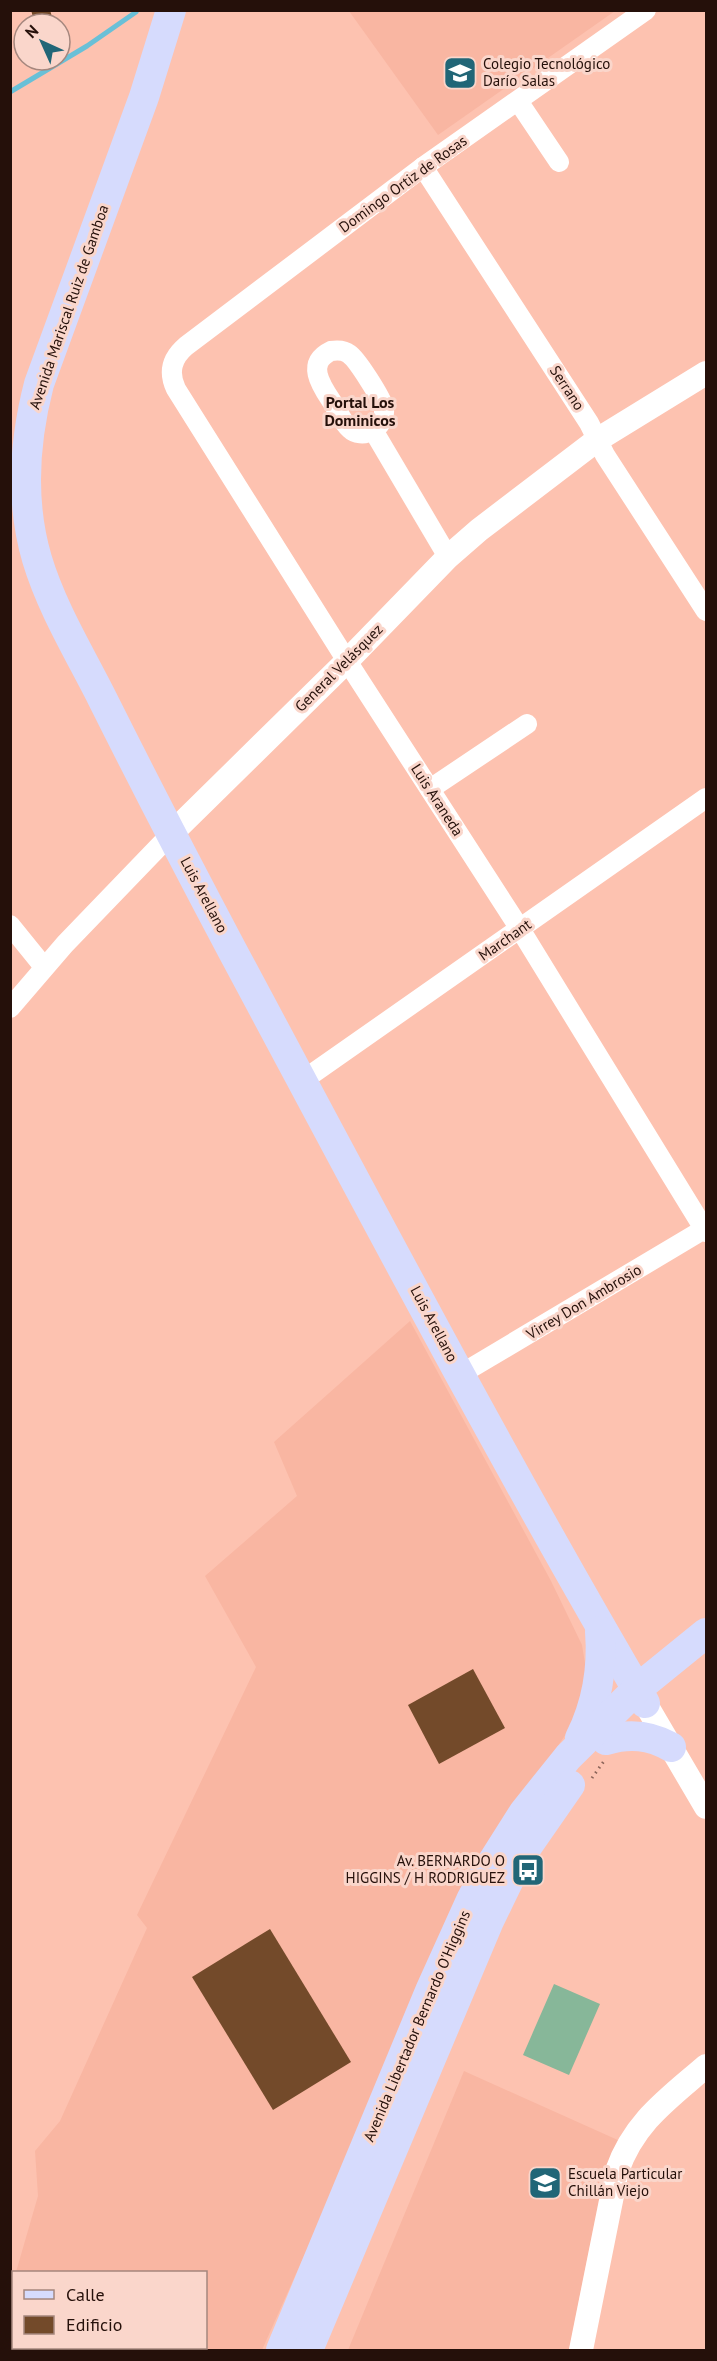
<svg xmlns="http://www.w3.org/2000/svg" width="717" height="2361" font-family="'PT Sans',sans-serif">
<rect width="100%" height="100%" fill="#fdc2b0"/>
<g fill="#f9b6a2">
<polygon points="349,11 615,11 438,135"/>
<polygon points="410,1321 551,1581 582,1645 590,1693 566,1734 533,1782 416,2005 262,2350 11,2350 10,2290 13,2280 14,2348 206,2348 206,2272 16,2272 38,2196 35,2151 60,2121 147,1928 137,1915 256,1667 205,1576 297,1496 274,1442"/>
<polygon points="464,2071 620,2141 605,2170 569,2350 348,2350"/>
</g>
<polygon fill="#87b799" points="554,1984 600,2004 569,2075 523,2055"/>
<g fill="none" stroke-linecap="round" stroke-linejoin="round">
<polyline stroke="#69c0d7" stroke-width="5" points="10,92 87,46 136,12"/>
</g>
<g fill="#734a2a">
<polygon points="31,10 50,10 54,24 35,24"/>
<polygon points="473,1669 505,1728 439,1764 408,1705"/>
<polygon points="270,1929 351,2062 273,2110 192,1977"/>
</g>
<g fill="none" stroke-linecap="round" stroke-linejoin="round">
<polyline stroke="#896257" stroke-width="3" stroke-dasharray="1.5 4.5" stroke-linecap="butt" points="592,1778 604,1761"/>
<g stroke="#fff" stroke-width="20">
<path d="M646,10L423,167L186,346C172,358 168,372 176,389L347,661L520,929L706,1232"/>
<polyline points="518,101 559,162"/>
<polyline points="423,167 589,423 605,455 706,611"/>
<path d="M331,351C338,350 344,350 349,354C357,359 382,399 384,408C385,418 380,427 371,431C365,435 355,434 350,429C343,423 339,413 334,405C323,388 304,364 331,351Z"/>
<polyline points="373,430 448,557"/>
<polyline points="430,789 527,724"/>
<polyline points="10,925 44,967"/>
<polyline points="10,1008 65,944 171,834"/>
<polyline points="302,1081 706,798"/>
<polyline points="461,1374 706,1228"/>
</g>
<g stroke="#fff" stroke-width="24">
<polyline points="171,834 347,661 448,557 479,530 597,440 706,373"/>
<polyline points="645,1703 706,1807"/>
<path d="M581,2350L617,2171C634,2122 668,2099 706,2066"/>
</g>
<g stroke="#d6dbfd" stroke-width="30">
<path d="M171,10L144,97L39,384C24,442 20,501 37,559C52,609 80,654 103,700C145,784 188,867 232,950C367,1202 500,1456 645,1703"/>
<path d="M580,1738C597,1704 603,1669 600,1631"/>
<path d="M606,1740C630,1733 650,1735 671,1747"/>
<polyline points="281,2350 430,1991 472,1898 486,1872 524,1812 568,1757 637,1689 706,1633"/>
<polyline points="308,2350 489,1921 520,1857 570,1785"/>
</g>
</g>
<defs>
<symbol id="school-square" viewBox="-11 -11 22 22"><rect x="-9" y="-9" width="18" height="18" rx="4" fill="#216677" stroke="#fad6cb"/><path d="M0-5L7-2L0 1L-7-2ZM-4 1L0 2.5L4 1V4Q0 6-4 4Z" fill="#fff"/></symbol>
<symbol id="bus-square" viewBox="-11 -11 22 22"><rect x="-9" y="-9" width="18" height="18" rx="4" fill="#216677" stroke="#fad6cb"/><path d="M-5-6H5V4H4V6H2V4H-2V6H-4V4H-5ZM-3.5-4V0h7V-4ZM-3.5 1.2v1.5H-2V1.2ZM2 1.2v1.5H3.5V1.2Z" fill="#fff"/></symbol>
</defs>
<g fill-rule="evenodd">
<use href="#school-square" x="441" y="54" width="38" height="38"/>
<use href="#bus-square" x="509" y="1851" width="38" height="38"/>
<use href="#school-square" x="526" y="2164" width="38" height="38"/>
</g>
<g text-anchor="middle" stroke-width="6" stroke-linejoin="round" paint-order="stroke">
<g font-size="15" fill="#25100a" stroke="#fad6cb" text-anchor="start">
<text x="483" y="69">Colegio Tecnológico<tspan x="483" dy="17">Darío Salas</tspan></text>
<text x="505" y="1866" text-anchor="end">Av. BERNARDO O<tspan x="505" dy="17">HIGGINS / H RODRIGUEZ</tspan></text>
<text x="568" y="2179">Escuela Particular<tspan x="568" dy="17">Chillán Viejo</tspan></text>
</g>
<g font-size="15" fill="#25100a" stroke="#fad6cb">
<text transform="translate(403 184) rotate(-36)" y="5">Domingo Ortiz de Rosas</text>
<text transform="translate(69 307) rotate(-71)" y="5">Avenida Mariscal Ruiz de Gamboa</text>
<text transform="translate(567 388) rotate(57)" y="5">Serrano</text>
<text transform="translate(339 668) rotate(-45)" y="5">General Velásquez</text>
<text transform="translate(437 800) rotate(57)" y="5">Luis Araneda</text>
<text transform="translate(204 895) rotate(62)" y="5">Luis Arellano</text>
<text transform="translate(505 940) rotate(-35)" y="5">Marchant</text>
<text transform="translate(584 1302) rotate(-31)" y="5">Virrey Don Ambrosio</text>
<text transform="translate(434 1324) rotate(62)" y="5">Luis Arellano</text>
<text transform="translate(417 2026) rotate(-67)" y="5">Avenida Libertador Bernardo O'Higgins</text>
</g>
<g font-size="16" font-weight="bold" fill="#25100a" stroke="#fad6cb">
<text x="360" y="408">Portal Los<tspan x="360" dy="18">Dominicos</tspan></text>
</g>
</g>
<rect width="717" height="2361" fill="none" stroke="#25100a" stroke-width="24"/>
<rect x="12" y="2271" width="195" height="78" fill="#fad6cb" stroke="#a5877e" stroke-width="1.5"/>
<rect x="24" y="2290" width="30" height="9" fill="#d6dbfd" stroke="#a5877e" stroke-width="1.5"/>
<text x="66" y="2301" font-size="18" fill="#25100a">Calle</text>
<rect x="24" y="2316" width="30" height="18" fill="#734a2a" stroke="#a5877e" stroke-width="1.5"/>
<text x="66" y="2331" font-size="18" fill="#25100a">Edificio</text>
<g transform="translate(42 42) rotate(315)"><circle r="28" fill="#fad6cb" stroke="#a5877e" stroke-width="1.5"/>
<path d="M0-4.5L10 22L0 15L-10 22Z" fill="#216677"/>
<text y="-9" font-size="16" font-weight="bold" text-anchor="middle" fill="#25100a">N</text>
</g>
</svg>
